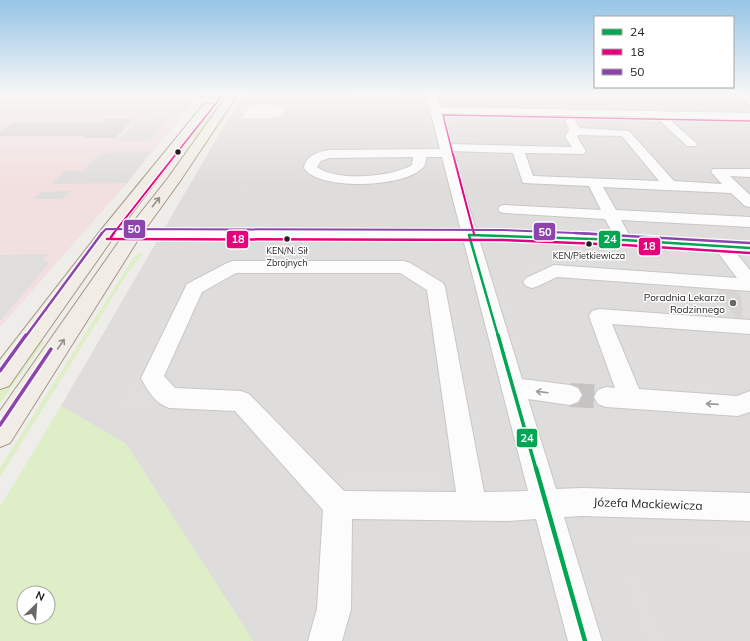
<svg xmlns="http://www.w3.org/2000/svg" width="750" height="641" font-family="Mulish,sans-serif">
<rect width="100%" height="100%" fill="#efedea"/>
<g fill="#dedddb">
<polygon points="0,94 200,94 185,112 0,113"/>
<polygon points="245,94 750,94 750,641 253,641 126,444 61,406 228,119"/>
</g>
<polygon fill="#f1e0df" points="185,112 127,183 0,327 0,113"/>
<polygon fill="#f8f6e6" points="250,105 275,105 282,106 285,109 284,113 279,116 270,118 242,118"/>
<g fill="#deeec6" fill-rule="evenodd">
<polygon points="222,94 228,94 196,139 189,139"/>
<polygon points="238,94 241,94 203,150 203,145"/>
<polygon points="139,253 143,253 129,271 0,477 0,468 132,260"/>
<polygon points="36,341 45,341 0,403 0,390"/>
<path d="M61,406L126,444L253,641H0V507ZM24,593H48V617H24Z"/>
</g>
<g fill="#dfdedd">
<polygon points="311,108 419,108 421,113 310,113"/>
<polygon points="155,115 172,115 149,141 117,141 138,120 150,120"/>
<polygon points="442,117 449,117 457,143 449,143"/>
<polygon points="426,119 432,119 440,147 433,147"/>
<polygon points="617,137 624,138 660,178 652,178 655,182 537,177 535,173 651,178"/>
<polygon points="150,152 127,183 52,184 65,171 83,171 100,153"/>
<polygon points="453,154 461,154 479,210 469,210"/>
<polygon points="436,159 443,159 453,196 444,196"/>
<polygon points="241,184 249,184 244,198 245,204 249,208 255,210 332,210 331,214 251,214 240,212 235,208 233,201"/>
<polygon points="70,191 62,199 33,199 42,192"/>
<polygon points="352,210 428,210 429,215 352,215"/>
<polygon points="504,212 593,215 596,221 506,217"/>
<polygon points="622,217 706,222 710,227 625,222"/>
<polygon points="534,222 595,224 608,231 547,228"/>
<polygon points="626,227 679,229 695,235 635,232"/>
<polygon points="48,254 42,261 50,262 0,321 0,255"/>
<polygon points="537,261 715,269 721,277 549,268 524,285 513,277"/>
<polygon points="483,282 502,282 524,349 502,349"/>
<polygon points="175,287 194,288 152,378 169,398 147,413 116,413"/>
<polygon points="436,292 455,293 488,468 466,468"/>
<polygon points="609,324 622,325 645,379 717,385 725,399 637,392"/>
<polygon points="715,329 750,332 750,342 730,341"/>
<polygon points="340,470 445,471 449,507 338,505"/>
<polygon points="626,533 750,535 750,552 632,547"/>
<polygon points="620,571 639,572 666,641 645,641"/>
</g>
<g fill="#d7d5d2">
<polygon points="105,119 134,119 115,138 83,138 86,136 0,136 0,131 15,122 103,122"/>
<polygon points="721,290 735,291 740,294 743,311 741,310 743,318 735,317 717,292"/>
</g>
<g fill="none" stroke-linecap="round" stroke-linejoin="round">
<polyline stroke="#c6c4c2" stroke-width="24" stroke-dasharray="24 12" stroke-linecap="butt" points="570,395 606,397"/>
<defs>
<g id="minor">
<path d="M346,94H403C396,100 353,100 346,94Z"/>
<path d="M426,94H436L440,107L750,113V119L668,118L695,142L697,144L695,146H687L656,117L441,113L450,144L572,147L565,137L569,129L565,121L570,118L574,119L580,128L629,131L674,181L722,184L711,172L713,169H750V177L730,176L750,195V207L745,206L731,193L603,187L616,210L750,217V227L621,220L632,240L630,243L624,245L618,243L605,219L505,213L500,212L498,209L500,206L505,205L601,210L589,186L523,183L513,153L452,151L522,379L570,385L578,388L582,395L578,402L570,405L528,399L556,489L582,488L750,493V521L582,516L564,517L602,641H568L536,519L507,521L352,519L351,609L342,641H308L317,609L323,510L235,411L169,408C156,404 147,390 141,378L187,284L227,263L233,261H404L410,263L443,283L445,287L484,492L528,491L442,157H426C426,162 425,167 420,170C401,187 319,191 304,168C306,155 318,152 329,150L440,149ZM578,135L622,136L659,181L533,176L525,153L584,154L586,151L577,137ZM413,157L412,165C392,177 336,182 317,167L321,161L329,158ZM236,273H400L427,290L456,492L344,491L249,394L241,391L175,388L164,376L202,292Z"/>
<polygon points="734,94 746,94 750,97 750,104"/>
<polygon points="721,241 727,242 750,270 750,291 557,277 538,286 532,288 526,286 523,282 526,278 554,265 737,278 713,246 715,242"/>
<polygon points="599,309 750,320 750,334 612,324 639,389 737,396 750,391 750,412 738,416 606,407 598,404 594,397 598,390 606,387 615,388 589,316 592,311"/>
</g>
<polygon id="tertiary" points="107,229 502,230 624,235 750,243 750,253 624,245 502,240 107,239 101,238 98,234 101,230"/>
<g id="primary">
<polygon points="228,94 238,94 180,181 141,235 10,443 0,447 0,411 127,230 168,178"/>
<polygon points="208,103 212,104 213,106 212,108 113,238 9,386 0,389 0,360 101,230 204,104"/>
</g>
</defs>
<use href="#minor" stroke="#c8c7c6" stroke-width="2"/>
<use href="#tertiary" stroke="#c8c7c6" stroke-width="2"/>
<use href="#primary" stroke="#a69985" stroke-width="2"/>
<use href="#minor" fill="#fdfcfc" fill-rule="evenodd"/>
<use href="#tertiary" fill="#fdfcfc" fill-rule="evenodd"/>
<use href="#primary" fill="#f2ece6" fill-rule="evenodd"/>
<defs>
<g id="bus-1-far2">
<polyline points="469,235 498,336"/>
<polyline points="469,235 624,240 750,248"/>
</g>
<polyline id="bus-1-far1" points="498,335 536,469"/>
<polyline id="bus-1" points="536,468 585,641"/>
<g id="bus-2-far2">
<polyline points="175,155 221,97"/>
<polyline points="453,155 443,115 750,121"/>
</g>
<g id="bus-2-far1">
<polyline points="453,154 474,234"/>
<polyline points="113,234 176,154"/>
</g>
<g id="bus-2">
<polyline points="111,237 114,233"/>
<polyline points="107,239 502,240 624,245 750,253"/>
</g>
<polyline id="bus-3-far2" points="101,234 106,229 502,230 599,234"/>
<g id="bus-3-far1">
<polyline points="575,233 750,243"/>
<polyline points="26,336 102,233"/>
</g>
<g id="bus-3">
<polyline points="0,371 26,335"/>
<polyline points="0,425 51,349"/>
</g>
</defs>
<use href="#bus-1-far2" stroke="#fff" stroke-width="5"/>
<use href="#bus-1-far1" stroke="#fff" stroke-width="6"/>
<use href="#bus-1" stroke="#fff" stroke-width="8"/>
<use href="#bus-2-far2" stroke="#fff" stroke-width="3"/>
<use href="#bus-2-far1" stroke="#fff" stroke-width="4"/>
<use href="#bus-2" stroke="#fff" stroke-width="5"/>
<use href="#bus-3-far2" stroke="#fff" stroke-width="4"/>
<use href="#bus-3-far1" stroke="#fff" stroke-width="5"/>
<use href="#bus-3" stroke="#fff" stroke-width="6"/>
<use href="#bus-1-far2" stroke="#00a651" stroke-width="2.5"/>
<use href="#bus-1-far1" stroke="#00a651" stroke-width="3.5"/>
<use href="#bus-1" stroke="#00a651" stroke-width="4.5"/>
<use href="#bus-2-far2" stroke="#e5007d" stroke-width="1.5"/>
<use href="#bus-2-far1" stroke="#e5007d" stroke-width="2"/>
<use href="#bus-2" stroke="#e5007d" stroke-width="2.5"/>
<use href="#bus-3-far2" stroke="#8e44ad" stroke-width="2"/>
<use href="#bus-3-far1" stroke="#8e44ad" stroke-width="2.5"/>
<use href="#bus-3" stroke="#8e44ad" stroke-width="3.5"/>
</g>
<defs><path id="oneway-shaft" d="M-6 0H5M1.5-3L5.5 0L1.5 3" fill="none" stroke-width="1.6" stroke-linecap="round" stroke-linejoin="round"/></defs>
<g stroke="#94918d">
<use href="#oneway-shaft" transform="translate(156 202) rotate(-52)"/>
<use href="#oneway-shaft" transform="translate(61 344) rotate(-56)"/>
</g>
<g stroke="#9a9999">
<use href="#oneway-shaft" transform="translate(542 392) rotate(-173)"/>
<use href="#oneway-shaft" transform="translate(712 404) rotate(-176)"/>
</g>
<linearGradient id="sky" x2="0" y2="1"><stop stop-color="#95c5e6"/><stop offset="0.51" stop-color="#f8f7f6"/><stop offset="1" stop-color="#f8f7f6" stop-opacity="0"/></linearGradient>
<rect width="750" height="184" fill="url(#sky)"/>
<g fill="#212121" stroke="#fff" stroke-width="1.5">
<circle cx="178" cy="152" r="3.5"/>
<circle cx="287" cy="239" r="3.5"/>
<circle cx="589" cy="244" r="3.5"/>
</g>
<circle fill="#696867" stroke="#fff" stroke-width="1.5" cx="733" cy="303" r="4"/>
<g text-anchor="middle" stroke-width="3" stroke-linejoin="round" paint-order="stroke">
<g font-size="9" fill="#212121" stroke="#fff">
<text x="287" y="254">KEN/N. Sił<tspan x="287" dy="12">Zbrojnych</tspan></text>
<text x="589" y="259">KEN/Pietkiewicza</text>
</g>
<g font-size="10" fill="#212121" stroke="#fff" text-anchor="end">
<text x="725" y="301">Poradnia Lekarza<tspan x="725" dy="12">Rodzinnego</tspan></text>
</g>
<g font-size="12" fill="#212121" stroke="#fff">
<text transform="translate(648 504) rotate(2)" y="4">Józefa Mackiewicza</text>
</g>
</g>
<g stroke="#fff" stroke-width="1.5">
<rect x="123" y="219" width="23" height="20" rx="4" fill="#8e44ad"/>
<rect x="533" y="222" width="23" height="19" rx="4" fill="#8e44ad"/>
<rect x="226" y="230" width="23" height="19" rx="4" fill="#e5007d"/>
<rect x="598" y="230" width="23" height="19" rx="4" fill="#00a651"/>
<rect x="638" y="237" width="23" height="19" rx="4" fill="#e5007d"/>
<rect x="516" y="428" width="22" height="20" rx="4" fill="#00a651"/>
</g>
<g font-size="11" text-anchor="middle" font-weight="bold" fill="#fff">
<text x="134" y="233">50</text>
<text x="545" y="236">50</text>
<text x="238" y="243">18</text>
<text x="610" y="243">24</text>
<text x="649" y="250">18</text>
<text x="527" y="442">24</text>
</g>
<rect x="594" y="16" width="140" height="72" fill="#ffffff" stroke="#a6a6a6"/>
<rect x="602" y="29" width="20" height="6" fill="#00a651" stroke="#a6a6a6"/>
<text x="630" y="36" font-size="12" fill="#212121">24</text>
<rect x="602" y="49" width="20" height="6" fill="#e5007d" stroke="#a6a6a6"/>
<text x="630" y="56" font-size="12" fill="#212121">18</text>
<rect x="602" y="69" width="20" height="6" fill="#8e44ad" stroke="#a6a6a6"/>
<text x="630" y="76" font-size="12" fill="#212121">50</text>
<g transform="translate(36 605) rotate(25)"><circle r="19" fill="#ffffff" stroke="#a6a6a6"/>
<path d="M0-3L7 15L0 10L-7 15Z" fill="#696867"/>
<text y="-6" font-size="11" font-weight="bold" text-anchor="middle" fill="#212121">N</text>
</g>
</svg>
